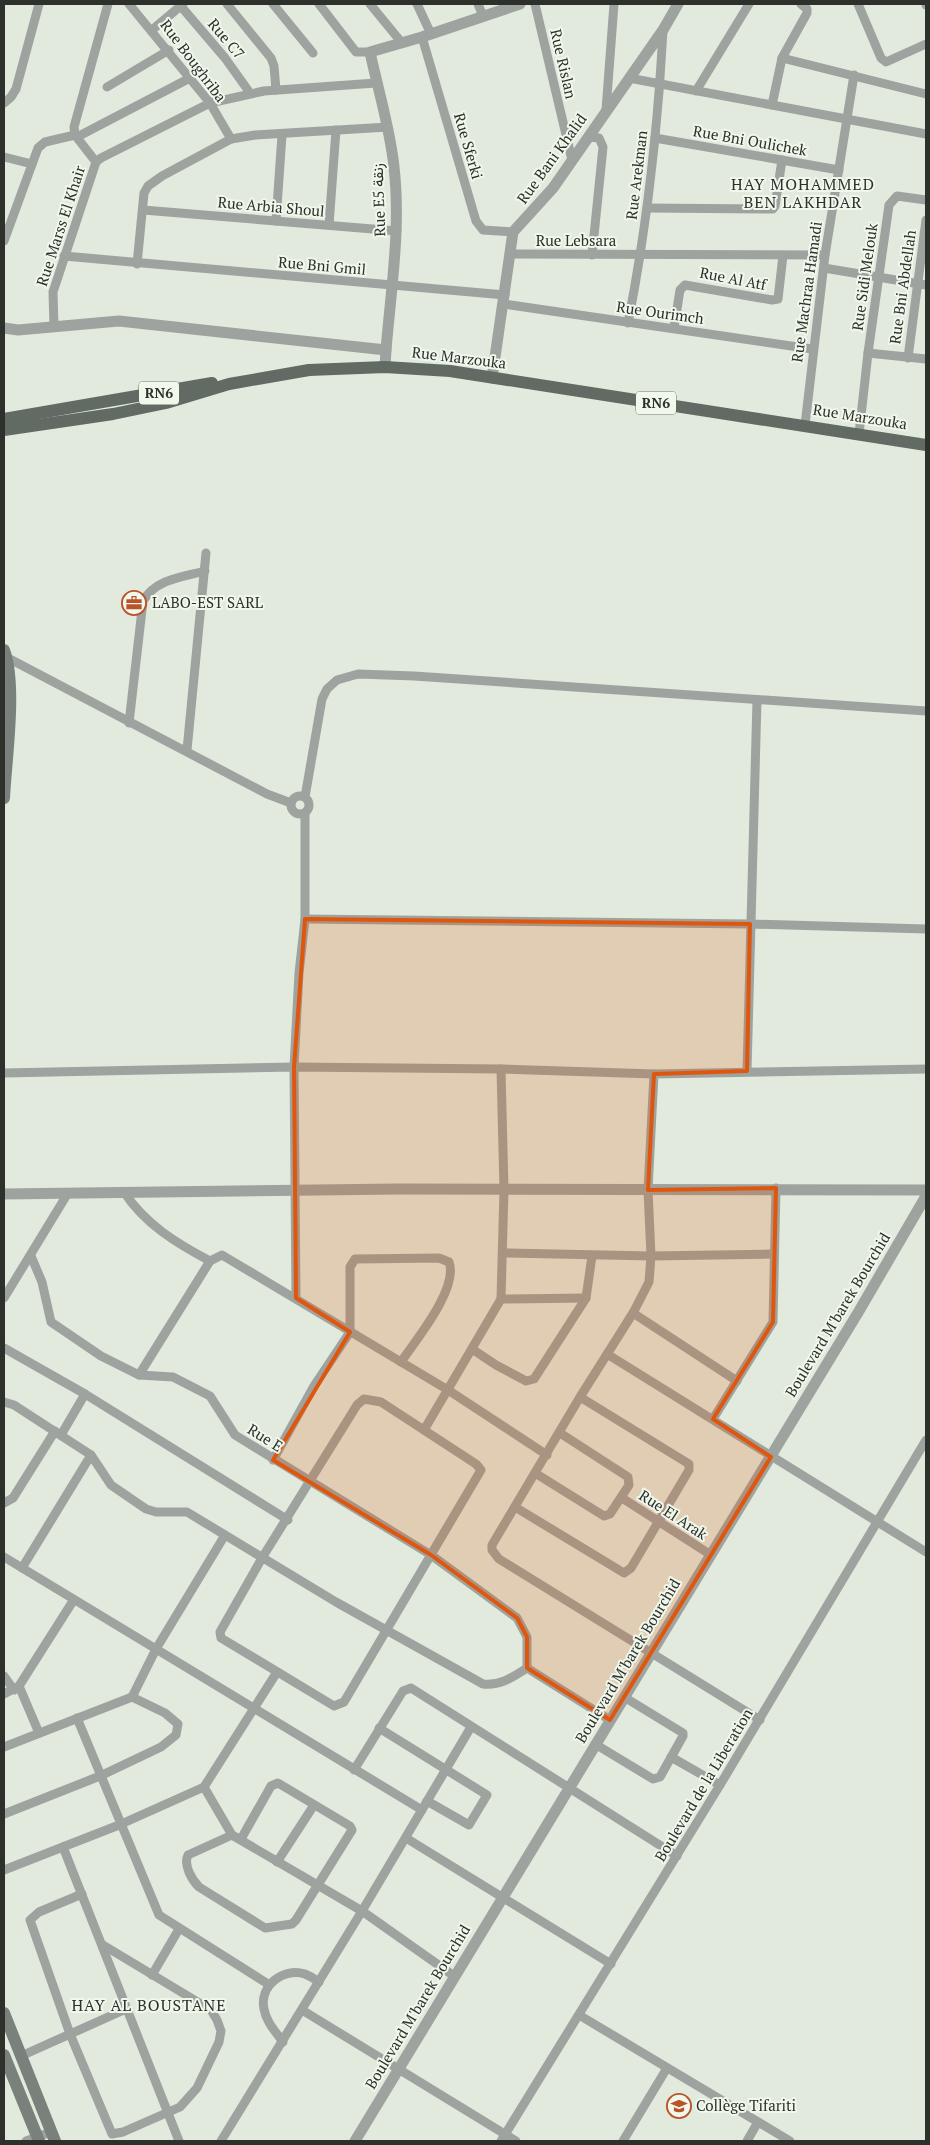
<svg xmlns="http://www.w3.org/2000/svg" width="930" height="2145" font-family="'PT Serif',Vazirmatn,serif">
<rect width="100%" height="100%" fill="#e2eade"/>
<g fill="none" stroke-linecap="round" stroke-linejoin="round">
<g stroke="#9ea39f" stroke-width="9">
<polyline points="129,4 210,103 231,139"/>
<polyline points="179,4 225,58 250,93"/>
<polyline points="227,4 271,58 274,66 276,90"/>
<polyline points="273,4 313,53"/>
<polyline points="319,4 356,52 370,52"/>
<polyline points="370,4 402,43"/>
<polyline points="417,4 431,34"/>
<polyline points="478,4 483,16"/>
<polyline points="535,4 572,160"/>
<polyline points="858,4 881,58 886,62 926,44"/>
<polyline points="926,4 926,5"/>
<polyline points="152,30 183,4"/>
<polyline points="422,37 476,221 483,230 513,232"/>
<polyline points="782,58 926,94"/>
<polyline points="629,78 926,134"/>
<polyline points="107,87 169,50"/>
<polyline points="696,91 749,4"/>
<polyline points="4,103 11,97 16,89 39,4"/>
<polyline points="772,105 782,58 807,13 807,9 801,4"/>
<polyline points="606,110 614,4"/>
<polyline points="77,137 190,78"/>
<polyline points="588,137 599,138 603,147 592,255"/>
<polyline points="655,138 839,170"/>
<polyline points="4,157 32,164"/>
<polyline points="96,162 75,135 74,127 108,4"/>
<polyline points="647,208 773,209 775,206 782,160"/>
<polyline points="143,210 397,231"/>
<polyline points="276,221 282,135"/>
<polyline points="329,225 336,130"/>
<polyline points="4,241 38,148 45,142 75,135"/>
<polyline points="511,254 825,255"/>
<polyline points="64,256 505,295"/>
<polyline points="137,264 144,193 148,186 162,176 231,139 255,135 388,127"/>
<polyline points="824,268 926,285"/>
<polyline points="504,304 812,349"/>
<path d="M628,323C647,226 658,128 663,30"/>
<polyline points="54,326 53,292 96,162 101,158 210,103 264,91 376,83"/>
<polyline points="674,328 680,290 685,285 772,300 778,299 783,255"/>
<polyline points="868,353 926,359"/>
<polyline points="908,358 926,220"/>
<polyline points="805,425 825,255 854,75"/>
<polyline points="859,434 868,353 889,205 897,196 926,200"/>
<polyline points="6,657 267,794 291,803"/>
<path d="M129,723L143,601C156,579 182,577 205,571"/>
<polyline points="187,750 206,553"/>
<circle cx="300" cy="805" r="9"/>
<polyline points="305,797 322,699 327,689 337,680 358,674 414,676 926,711"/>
<polyline points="305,919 750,924 926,929"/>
<polyline points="747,1071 757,700"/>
<polyline points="4,1073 294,1067 501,1069 654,1074 926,1069"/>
<polyline points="654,1074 648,1190 651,1256 649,1282 633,1313 580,1397 492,1545 492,1550 499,1559 760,1720"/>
<path d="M124,1192C145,1224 176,1243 210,1261"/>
<polyline points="504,1253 651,1256 774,1254"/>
<polyline points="31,1256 42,1282 51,1322 101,1356 139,1375 173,1377 210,1396 235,1435 431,1555 517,1618 527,1637 527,1668"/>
<polyline points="4,1298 68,1193"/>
<polyline points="296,1298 294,1067 299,973 305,919 305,813"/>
<polyline points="501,1299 586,1298"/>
<polyline points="633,1313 737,1381"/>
<polyline points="4,1348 85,1394 288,1520"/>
<polyline points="472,1349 496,1365 526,1381 534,1379 586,1298 592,1256"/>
<polyline points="607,1354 926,1552"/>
<polyline points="139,1375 210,1261 222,1255 448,1390 547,1455"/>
<polygon points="364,1399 381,1402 476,1464 481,1470 344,1702 334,1706 221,1638 220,1632 262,1558 357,1405"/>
<path d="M4,1402L14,1405L91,1455L111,1485L146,1509L156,1512H187L336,1602L483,1684C500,1686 513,1677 527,1668L610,1720"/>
<polyline points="713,1419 773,1322 776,1188"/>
<polyline points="424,1430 501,1299 504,1190 501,1069"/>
<polyline points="61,1435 85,1394"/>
<path d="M273,1460L314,1386L350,1332V1267L355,1259L439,1258L449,1262C459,1288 416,1340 401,1362"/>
<polyline points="535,1473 604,1516 610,1514 629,1485 628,1477 560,1433"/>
<polyline points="622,1498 711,1555"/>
<polyline points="4,1503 13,1498 55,1431"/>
<polyline points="515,1507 624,1573 631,1568 689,1470 689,1464 580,1397"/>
<polyline points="4,1557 422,1810"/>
<polyline points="22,1568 91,1455"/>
<polyline points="4,1676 14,1690"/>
<polyline points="19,1686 39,1733"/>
<polyline points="4,1694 19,1686 73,1601"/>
<polyline points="132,1697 156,1649 225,1535"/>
<polyline points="77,1718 159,1915 268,1984"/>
<polyline points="379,1728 487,1795 469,1825 427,1801"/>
<polyline points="595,1744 653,1779 660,1777 683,1736 683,1733 624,1697"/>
<polyline points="4,1747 132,1697 165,1713 178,1724 176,1735 161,1747 100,1776 4,1814"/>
<polyline points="671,1757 720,1785"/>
<polyline points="354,1770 403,1691 411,1688 677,1856"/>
<polyline points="204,1787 232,1835 362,1911 454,1976"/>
<path d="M232,1835L188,1855C183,1865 192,1880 199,1887L265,1928L292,1924L296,1920L352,1830L350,1826L278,1783L271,1786L241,1839"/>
<polyline points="406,1838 611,1964"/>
<polyline points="63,1847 179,2141"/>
<polyline points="277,1862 314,1805"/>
<polyline points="4,1870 119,1825 204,1787 277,1672"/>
<polyline points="82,1894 39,1912 30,1920 70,2034 112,2134 123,2132 180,2107 197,2088 219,2042 221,2031 217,2020 211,2010 103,1945"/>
<polyline points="152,1975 179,1929"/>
<polyline points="302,2010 516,2141"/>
<polyline points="579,2015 790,2141"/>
<path d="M283,2042C276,2032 266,2022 264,2009C259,1986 283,1967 305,1974C310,1976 315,1979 319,1982"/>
<polyline points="21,2056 126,2009"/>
<polyline points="26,2141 51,2132"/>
<polyline points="221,2141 362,1911 471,1727"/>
<polyline points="501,2141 720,1785 926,1440"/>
<polyline points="623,2141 667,2068"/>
<polyline points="747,2141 758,2122"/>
</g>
<g stroke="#9ea39f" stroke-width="11">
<polyline points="4,328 18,330 119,321 386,350 385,367"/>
<path d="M386,350C391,289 401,228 394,167C390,128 378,90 370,52L422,37L520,4"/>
<polyline points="492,378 513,232 553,188 663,30 678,4"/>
<polyline points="4,1194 398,1189 926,1190"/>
<polyline points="355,2141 859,1311 926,1196"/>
</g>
<g stroke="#7a817c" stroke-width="12">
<path d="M4,650C17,685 6,758 4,798"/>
<polyline points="4,2013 55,2141"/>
<polyline points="4,2055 39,2141"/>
</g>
<g stroke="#616a63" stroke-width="12">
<polyline points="4,419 212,383"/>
<polyline points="4,430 113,414 166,403 229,384 309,370 385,367 450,371 926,445"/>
</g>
</g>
<path fill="#df570e" fill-opacity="0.2" stroke="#df570e" stroke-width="4" stroke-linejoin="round" d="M305,919L750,924L747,1071L654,1074L648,1190L776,1188L773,1322L713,1419L771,1457L610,1720L527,1668V1637L517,1618L431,1555L273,1460L350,1332L296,1298L294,1067Z"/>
<defs>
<symbol id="office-ring" viewBox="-11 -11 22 22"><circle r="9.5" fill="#f0f7eb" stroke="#ba5329" stroke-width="1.5"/><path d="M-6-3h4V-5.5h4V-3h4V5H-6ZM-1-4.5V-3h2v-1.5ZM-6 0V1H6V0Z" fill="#ba5329"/></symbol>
<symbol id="school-ring" viewBox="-11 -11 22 22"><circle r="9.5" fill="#f0f7eb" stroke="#ba5329" stroke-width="1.5"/><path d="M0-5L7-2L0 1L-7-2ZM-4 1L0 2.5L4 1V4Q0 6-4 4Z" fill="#ba5329"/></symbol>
</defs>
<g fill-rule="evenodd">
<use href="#office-ring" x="120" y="589" width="28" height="28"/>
<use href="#school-ring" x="665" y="2092" width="28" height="28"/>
</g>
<g text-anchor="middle" stroke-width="4" stroke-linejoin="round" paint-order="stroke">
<g fill="#f0f7eb" stroke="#686c65" stroke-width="1">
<rect x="139" y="381.5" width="40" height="23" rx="4"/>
<rect x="636" y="391.5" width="40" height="23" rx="4"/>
</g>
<g font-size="14" font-weight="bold" fill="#2e302c">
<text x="159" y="398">RN6</text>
<text x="656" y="408">RN6</text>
</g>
<g font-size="15" fill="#2e302c" stroke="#f0f7eb">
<text transform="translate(226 39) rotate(50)" y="5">Rue C7</text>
<text transform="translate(193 61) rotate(53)" y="5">Rue Boughriba</text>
<text transform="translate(563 64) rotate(77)" y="5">Rue Rislan</text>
<text transform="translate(750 141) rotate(10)" y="5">Rue Bni Oulichek</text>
<text transform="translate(468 146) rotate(74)" y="5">Rue Sferki</text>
<text transform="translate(552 159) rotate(-54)" y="5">Rue Bani Khalid</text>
<text transform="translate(637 175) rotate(-83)" y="5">Rue Arekman</text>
<text transform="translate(379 200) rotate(-92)" y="5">Rue E5 زنقة</text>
<text transform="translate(271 207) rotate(5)" y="5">Rue Arbia Shoul</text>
<text transform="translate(61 226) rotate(-72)" y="5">Rue Marss El Khair</text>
<text x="576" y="246">Rue Lebsara</text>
<text transform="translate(322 266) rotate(5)" y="5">Rue Bni Gmil</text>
<text transform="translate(865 277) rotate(-82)" y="5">Rue Sidi Melouk</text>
<text transform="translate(733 279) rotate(11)" y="5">Rue Al Atf</text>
<text transform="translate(903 287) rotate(-82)" y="5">Rue Bni Abdellah</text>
<text transform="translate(807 292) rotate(-82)" y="5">Rue Machraa Hamadi</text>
<text transform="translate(660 313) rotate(8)" y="5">Rue Ourimch</text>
<text transform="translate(459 358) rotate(7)" y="5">Rue Marzouka</text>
<text transform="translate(860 417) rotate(9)" y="5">Rue Marzouka</text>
<text transform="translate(838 1315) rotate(-59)" y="5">Boulevard M'barek Bourchid</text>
<text transform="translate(265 1438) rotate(32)" y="5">Rue E</text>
<text transform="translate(673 1515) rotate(33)" y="5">Rue El Arak</text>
<text transform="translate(628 1661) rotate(-59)" y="5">Boulevard M'barek Bourchid</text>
<text transform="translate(704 1785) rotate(-59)" y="5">Boulevard de la Liberation</text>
<text transform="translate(418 2007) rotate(-59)" y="5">Boulevard M'barek Bourchid</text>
</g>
<g font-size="15" fill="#2e302c" stroke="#f0f7eb" text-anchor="start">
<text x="152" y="608">LABO-EST SARL</text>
<text x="696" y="2111">Collège Tifariti</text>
</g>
<g font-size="16" letter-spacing="1" fill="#2e302c" stroke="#f0f7eb">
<text x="803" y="190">HAY MOHAMMED<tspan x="803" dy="18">BEN LAKHDAR</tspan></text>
<text x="149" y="2011">HAY AL BOUSTANE</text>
</g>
</g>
<rect width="930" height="2145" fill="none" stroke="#2e302c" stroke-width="10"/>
</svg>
